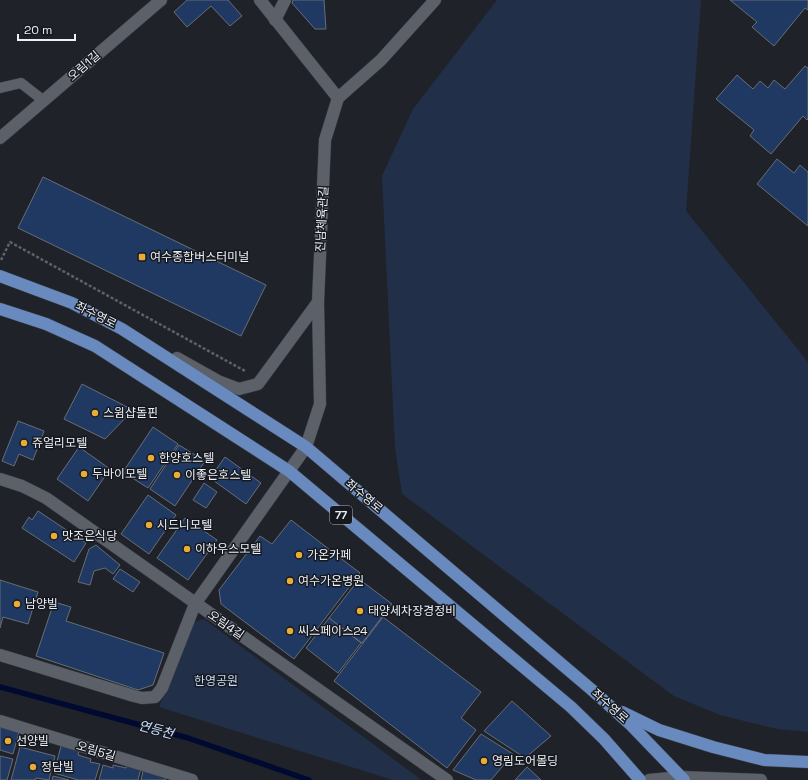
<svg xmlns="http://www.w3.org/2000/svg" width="808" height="780" font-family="'Space Grotesk','Noto Sans KR',sans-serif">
<rect width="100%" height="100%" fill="#1f2329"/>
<g fill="#213048">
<polygon points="497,0 701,0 686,211 808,362 808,732 777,729 720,715 674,696 402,494 395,448 382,176 413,109"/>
<polygon points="204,619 419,778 421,780 393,780 159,707 192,623"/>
</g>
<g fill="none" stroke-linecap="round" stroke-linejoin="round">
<polyline stroke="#000a31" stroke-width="5.5" points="0,687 188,738 309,780"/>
</g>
<g fill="#1f3963" stroke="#686d75">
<polygon points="187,0 228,0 242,16 230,26 211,6 187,27 174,12"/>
<polygon points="293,0 324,0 326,29 315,29 292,3"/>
<polygon points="730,0 808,0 808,10 805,8 774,46 752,27 757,22"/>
<polygon points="805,66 808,68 808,119 807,120 803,116 771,154 750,136 754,130 716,99 737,75 753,89 760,81 768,88 774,80 785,89"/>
<polygon points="777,159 794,173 800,165 808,172 808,226 757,184"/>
<polygon points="43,177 266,285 241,336 18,228"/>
<polygon points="82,384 133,410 105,439 64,419"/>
<polygon points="18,421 44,431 33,460 19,454 14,466 2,461"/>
<polygon points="153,427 178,444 148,488 123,472"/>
<polygon points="179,445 205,461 175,506 150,489"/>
<polygon points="79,447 110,469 88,501 57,479"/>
<polygon points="225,457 261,483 246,504 210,478"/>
<polygon points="204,483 217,492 206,508 193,500"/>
<polygon points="148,495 176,515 149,554 121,534"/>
<polygon points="38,511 86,543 74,562 22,528 29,517 32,520"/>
<polygon points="185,518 217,540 188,580 157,558"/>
<polygon points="291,520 360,573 294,659 221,604 219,590 260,536 272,544"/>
<polygon points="96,545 120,565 113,574 105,568 94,571 90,585 78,582 89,549"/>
<polygon points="120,569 140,582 133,592 113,579"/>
<polygon points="359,579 392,604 362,643 329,618"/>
<polygon points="0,580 38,592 28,624 3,617 0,628"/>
<polygon points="54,602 71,607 66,621 164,653 153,685 138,690 36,656"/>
<polygon points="383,617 481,692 461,718 476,730 447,768 334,681"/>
<polygon points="329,618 361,643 338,673 306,648"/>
<polygon points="512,701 551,736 525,758 484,731"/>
<polygon points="0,726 19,732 13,754 0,750"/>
<polygon points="481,734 513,754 491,780 476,780 453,770"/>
<polygon points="61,746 79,751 78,755 91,759 90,762 100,764 95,780 78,780 54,773"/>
<polygon points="20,747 55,756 49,780 36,778 35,780 11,780"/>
<polygon points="0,756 13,759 7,780 0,780"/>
<polygon points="127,764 141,768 138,780 99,780 103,765 113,768 113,765 126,768"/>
<polygon points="527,767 541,780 515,780"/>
<polygon points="143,771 166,778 165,780 141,780"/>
<polygon points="53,776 69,780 52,780"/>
</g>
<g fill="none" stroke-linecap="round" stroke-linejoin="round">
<defs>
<polyline id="lane" points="0,88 21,83 44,101"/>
<g id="street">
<polyline points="275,20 285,0"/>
<polyline points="0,479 22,486 46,498 447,780"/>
<polyline points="0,655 134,696 142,698 155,697 162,688 195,604 289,471"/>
<polyline points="0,721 192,780"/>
</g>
<g id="secondary">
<polyline points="260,0 338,98"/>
<polyline points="0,138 161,0"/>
<polyline points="177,358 218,381 239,389 258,384 318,302"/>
<polyline points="289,471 306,447 320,404 318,302 325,140 338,98 381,60 435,0"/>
<polyline points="649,780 681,777 761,780"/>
</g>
<g id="primary">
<polyline points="0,276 72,303 122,329 306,447 592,690 631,725 684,780"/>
<polyline points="0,309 46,324 95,346 289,471 571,707 604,739 640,780"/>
<polyline points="622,712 659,730 713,747 764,760 808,762"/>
</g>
</defs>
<use href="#lane" stroke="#3b3e44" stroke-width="11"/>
<use href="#street" stroke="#3b3e44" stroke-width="13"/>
<use href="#secondary" stroke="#3b3e44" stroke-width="13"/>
<use href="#primary" stroke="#3b3e44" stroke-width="13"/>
<polyline stroke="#5e6167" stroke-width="2.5" stroke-dasharray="3 2" stroke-linecap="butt" points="1,260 10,242 245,371"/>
<use href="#lane" stroke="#5c6169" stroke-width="10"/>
<use href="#street" stroke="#5c6169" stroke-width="12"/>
<use href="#secondary" stroke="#5c6169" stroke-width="12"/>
<use href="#primary" stroke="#698abf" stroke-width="12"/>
</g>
<g fill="#e8ac37" stroke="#161a20" stroke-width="1.5">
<rect x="138" y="253" width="8" height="8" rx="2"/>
<circle cx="95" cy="413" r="4"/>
<circle cx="24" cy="443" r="4"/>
<circle cx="151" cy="458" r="4"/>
<circle cx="84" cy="474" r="4"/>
<circle cx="177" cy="475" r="4"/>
<circle cx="149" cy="525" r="4"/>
<circle cx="54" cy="536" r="4"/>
<circle cx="187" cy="549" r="4"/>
<circle cx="299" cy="555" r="4"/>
<circle cx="290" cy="581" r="4"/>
<circle cx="17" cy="604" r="4"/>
<circle cx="360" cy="611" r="4"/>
<circle cx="290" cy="631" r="4"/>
<circle cx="8" cy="741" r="4"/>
<circle cx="484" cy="761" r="4"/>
<circle cx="33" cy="767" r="4"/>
</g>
<g text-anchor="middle" stroke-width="3" stroke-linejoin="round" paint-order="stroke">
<rect fill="#161a20" stroke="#acb0b4" stroke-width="1" x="330" y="506" width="22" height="18" rx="3"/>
<g font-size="11" font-weight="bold" fill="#edf0f4">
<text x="341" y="519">77</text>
</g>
<g font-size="12" fill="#edf0f4" stroke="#161a20">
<text transform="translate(84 66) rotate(-41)" y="4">오림1길</text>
<text transform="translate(322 219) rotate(-87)" y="4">진남체육관길</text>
<text transform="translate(96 315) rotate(27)" y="4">좌수영로</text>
<text transform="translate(364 496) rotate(40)" y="4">좌수영로</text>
<text transform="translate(226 625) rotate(35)" y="4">오림4길</text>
<text transform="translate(610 706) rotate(42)" y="4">좌수영로</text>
<text transform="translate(96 751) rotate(17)" y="4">오림5길</text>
</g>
<g font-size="12" fill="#edf0f4" stroke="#161a20" text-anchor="start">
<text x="150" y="261">여수종합버스터미널</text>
<text x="103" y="417">스윔샵돌핀</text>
<text x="32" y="447">쥬얼리모텔</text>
<text x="159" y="462">한양호스텔</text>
<text x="92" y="478">두바이모텔</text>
<text x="185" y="479">이좋은호스텔</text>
<text x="157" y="529">시드니모텔</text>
<text x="62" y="540">맛조은식당</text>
<text x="195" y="553">이하우스모텔</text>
<text x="307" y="559">가온카페</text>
<text x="298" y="585">여수가온병원</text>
<text x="25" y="608">남양빌</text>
<text x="368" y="615">태양세차장경정비</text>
<text x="298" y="635">씨스페이스24</text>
<text x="16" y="745">선양빌</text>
<text x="492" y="765">영림도어몰딩</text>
<text x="41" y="771">정담빌</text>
</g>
<g font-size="12" fill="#c5d7f4" stroke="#161a20">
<text x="216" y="685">한영공원</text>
</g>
<g font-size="13" font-style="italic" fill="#ccdefb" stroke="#161a20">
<text transform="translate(156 729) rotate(15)" y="5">연등천</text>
</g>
</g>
<path d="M18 34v6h57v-6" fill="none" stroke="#edf0f4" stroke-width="2"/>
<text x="24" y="34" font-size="12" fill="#edf0f4" stroke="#161a20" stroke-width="3" paint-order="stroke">20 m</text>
</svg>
